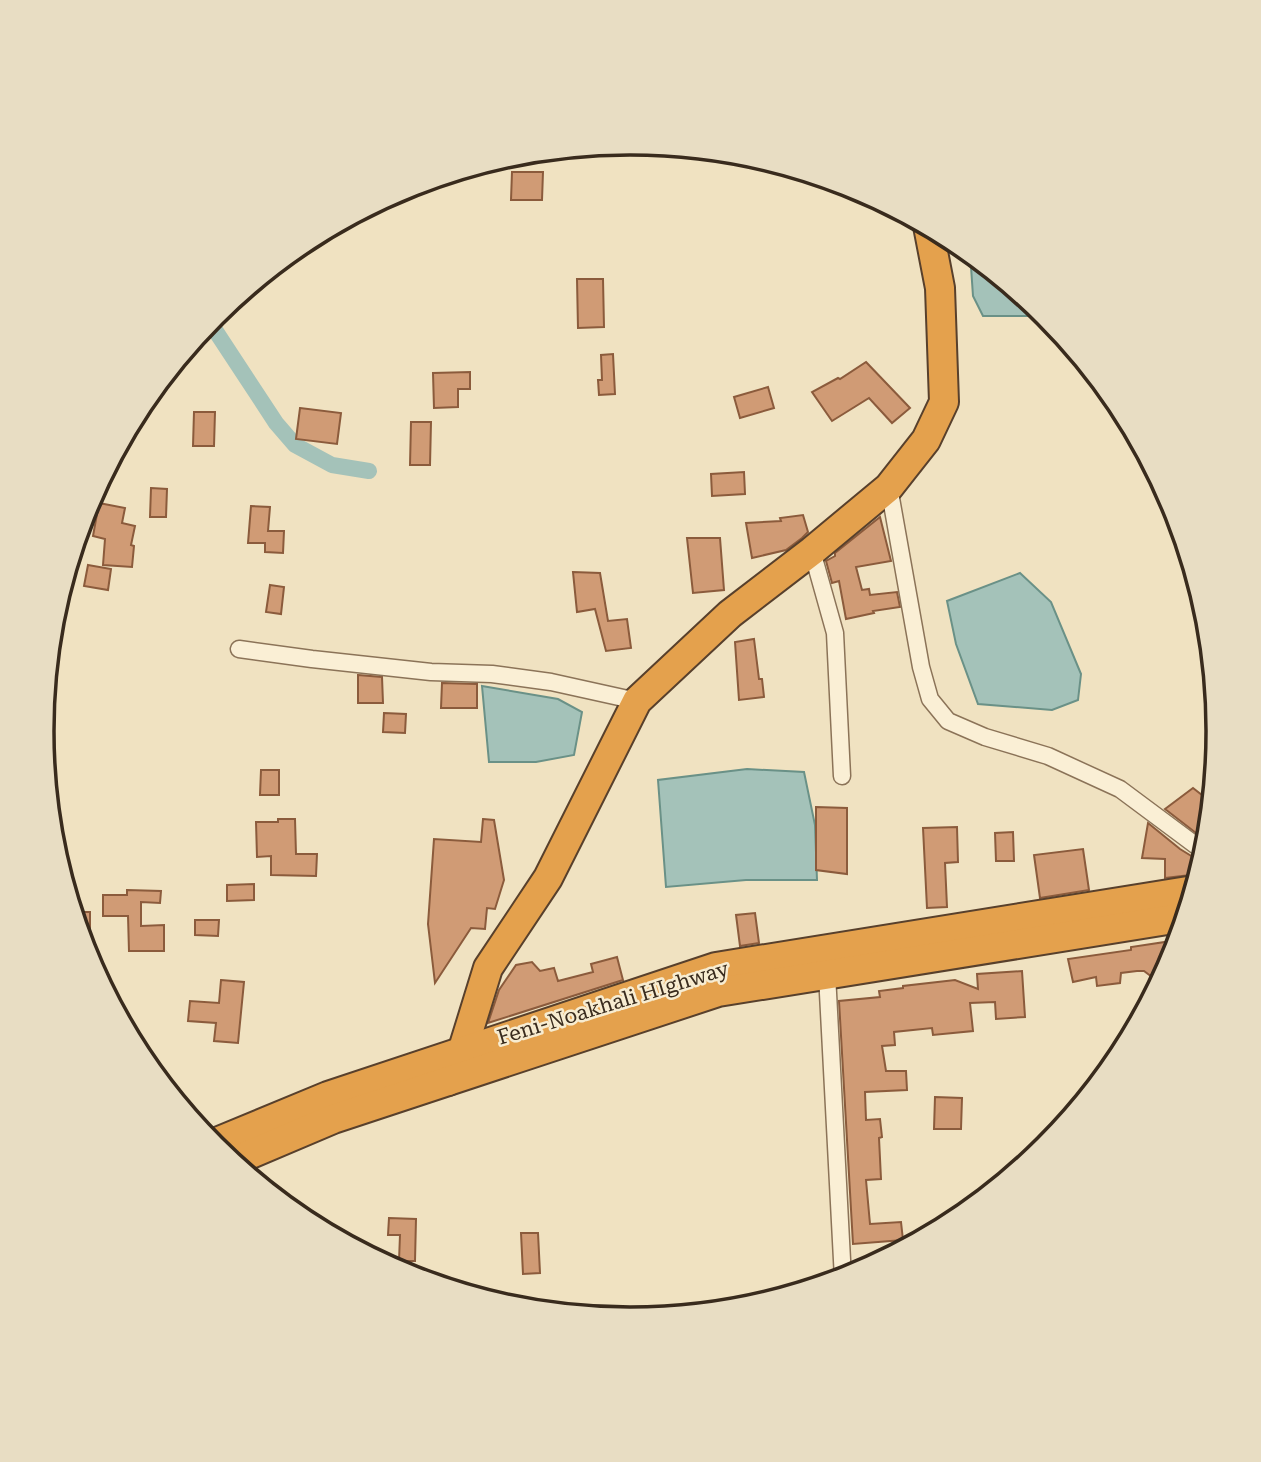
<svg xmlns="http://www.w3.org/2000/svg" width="1261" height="1462" font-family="'Roboto Serif',serif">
<rect width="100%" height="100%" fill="#f0e2c1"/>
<g fill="#a4c2b9" stroke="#6a9187" stroke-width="2">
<polygon points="970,252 1047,315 1048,316 983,316 973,296"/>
<polygon points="1020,573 1051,602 1081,674 1078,700 1052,710 978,704 956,644 947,601"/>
<polygon points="482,686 558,699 582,712 574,755 536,762 489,762"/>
<polygon points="747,769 804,772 815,825 817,880 746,880 666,887 658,780"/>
</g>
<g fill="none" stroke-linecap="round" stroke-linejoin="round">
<polyline stroke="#a4c2b9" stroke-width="16" points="209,321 276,423 295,445 332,465 369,471"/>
</g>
<g fill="#d09b75" stroke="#8b5b3c" stroke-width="2">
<polygon points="512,172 543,172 542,200 511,200"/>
<polygon points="577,279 603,279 604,327 578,328"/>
<polygon points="613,354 615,394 599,395 598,380 602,380 601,355"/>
<polygon points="866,362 910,408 892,423 869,398 832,421 812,392 838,378 840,379"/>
<polygon points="470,372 470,389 458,389 458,407 434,408 433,373"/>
<polygon points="768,387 774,408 740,418 734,397"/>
<polygon points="300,408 341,413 337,444 296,439"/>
<polygon points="194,412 215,412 214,446 193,446"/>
<polygon points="411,422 431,422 430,465 410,465"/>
<polygon points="744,472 745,494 712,496 711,474"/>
<polygon points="151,488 167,489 166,517 150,517"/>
<polygon points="99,503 125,508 122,523 135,526 131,545 134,546 132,567 103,565 105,539 93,536"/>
<polygon points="251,506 270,507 268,531 284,531 283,553 265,552 265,543 248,543"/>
<polygon points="803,515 808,532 802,538 786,550 752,558 746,523 781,521 780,518"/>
<polygon points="880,517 891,561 856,567 862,590 869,589 870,595 897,592 900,607 873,611 874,613 846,619 839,581 832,583 826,561 835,556 835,553"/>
<polygon points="687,538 720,538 724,590 693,593"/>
<polygon points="88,565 111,569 108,590 84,586"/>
<polygon points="573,572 600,573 608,621 627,619 631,648 606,651 595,609 577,612"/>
<polygon points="270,585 284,587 281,614 266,612"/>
<polygon points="754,639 759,679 762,679 764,697 739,700 735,642"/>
<polygon points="358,675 382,677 383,703 358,703"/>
<polygon points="442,683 477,684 477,708 441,708"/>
<polygon points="384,713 406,714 405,733 383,732"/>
<polygon points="261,770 279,770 279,795 260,795"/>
<polygon points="1193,788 1212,803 1210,818 1196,833 1165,809"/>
<polygon points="816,807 847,808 847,874 816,870"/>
<polygon points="278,819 295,819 296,854 317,854 316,876 271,875 271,856 257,857 256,822 278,822"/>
<polygon points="483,819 494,820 504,880 495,909 487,908 485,929 471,928 435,983 428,924 434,839 481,842"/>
<polygon points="1148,823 1180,849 1201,862 1199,874 1165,878 1165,859 1142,858"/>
<polygon points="957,827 958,862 945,863 947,907 927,908 923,828"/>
<polygon points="1013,832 1014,861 996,861 995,833"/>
<polygon points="1083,849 1089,890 1040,898 1034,855"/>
<polygon points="254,884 254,900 227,901 227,885"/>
<polygon points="127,890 161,891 160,903 141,902 141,926 164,925 164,951 129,951 128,916 103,916 103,895 127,895"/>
<polygon points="73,912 90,912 90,956 87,956"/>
<polygon points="755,913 759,943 740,946 736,915"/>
<polygon points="195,920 219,920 218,936 195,935"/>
<polygon points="1165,942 1169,967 1162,980 1156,980 1144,971 1137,971 1121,973 1120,983 1097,986 1096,977 1073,982 1068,959 1131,950 1131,947"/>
<polygon points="617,957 623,980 488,1023 499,990 516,965 532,962 540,971 554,968 558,981 593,972 591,964"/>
<polygon points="1022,971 1025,1017 996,1019 995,1002 970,1003 973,1031 933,1035 932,1028 894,1032 895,1045 882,1046 886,1071 906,1071 907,1090 865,1092 866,1120 880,1119 882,1137 879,1138 881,1179 866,1180 870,1224 901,1222 903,1240 853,1244 839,1001 880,997 879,991 903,988 903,986 955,980 978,989 977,974"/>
<polygon points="221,980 244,982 238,1043 214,1041 216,1023 188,1021 190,1001 219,1003"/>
<polygon points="935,1097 962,1098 961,1129 934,1129"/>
<polygon points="389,1218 416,1219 415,1261 399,1261 400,1235 388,1235"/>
<polygon points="521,1233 538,1233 540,1273 523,1274"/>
</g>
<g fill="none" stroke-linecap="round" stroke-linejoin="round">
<defs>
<g id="street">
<polyline points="889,487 921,667 930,699 948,721 985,737 1048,756 1120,789 1206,853"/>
<polyline points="812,551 835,633 842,776"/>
<polyline points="239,649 312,659 431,672 492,674 551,682 637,701"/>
<polyline points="827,974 843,1279"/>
</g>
<g id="highway">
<polyline points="448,1081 463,1049 488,968 548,878 637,701 730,614 812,551 889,487 926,440 944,402 940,288 928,226"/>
<polyline points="212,1144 328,1096 716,967 1194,890"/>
<polyline points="232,1162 333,1119 718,992 1186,917"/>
</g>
</defs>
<use href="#street" stroke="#8b7358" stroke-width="19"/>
<use href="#highway" stroke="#58402c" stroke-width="32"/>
<use href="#street" stroke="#faefd5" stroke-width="16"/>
<use href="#highway" stroke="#e4a14d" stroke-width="28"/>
</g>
<g text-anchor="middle" stroke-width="5" stroke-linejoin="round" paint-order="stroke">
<g font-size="21" fill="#392b1d" stroke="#f7ecd1">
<text transform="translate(613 1003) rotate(-17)" y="7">Feni-Noakhali HIghway</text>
</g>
</g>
<path d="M0 0H1261V1462H0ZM54 731a576 576 0 1 1 1152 0a576 576 0 1 1-1152 0Z" fill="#e8ddc3" fill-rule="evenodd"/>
<path fill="none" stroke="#392b1d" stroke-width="3.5" d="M54 731a576 576 0 1 1 1152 0a576 576 0 1 1-1152 0Z"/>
</svg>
